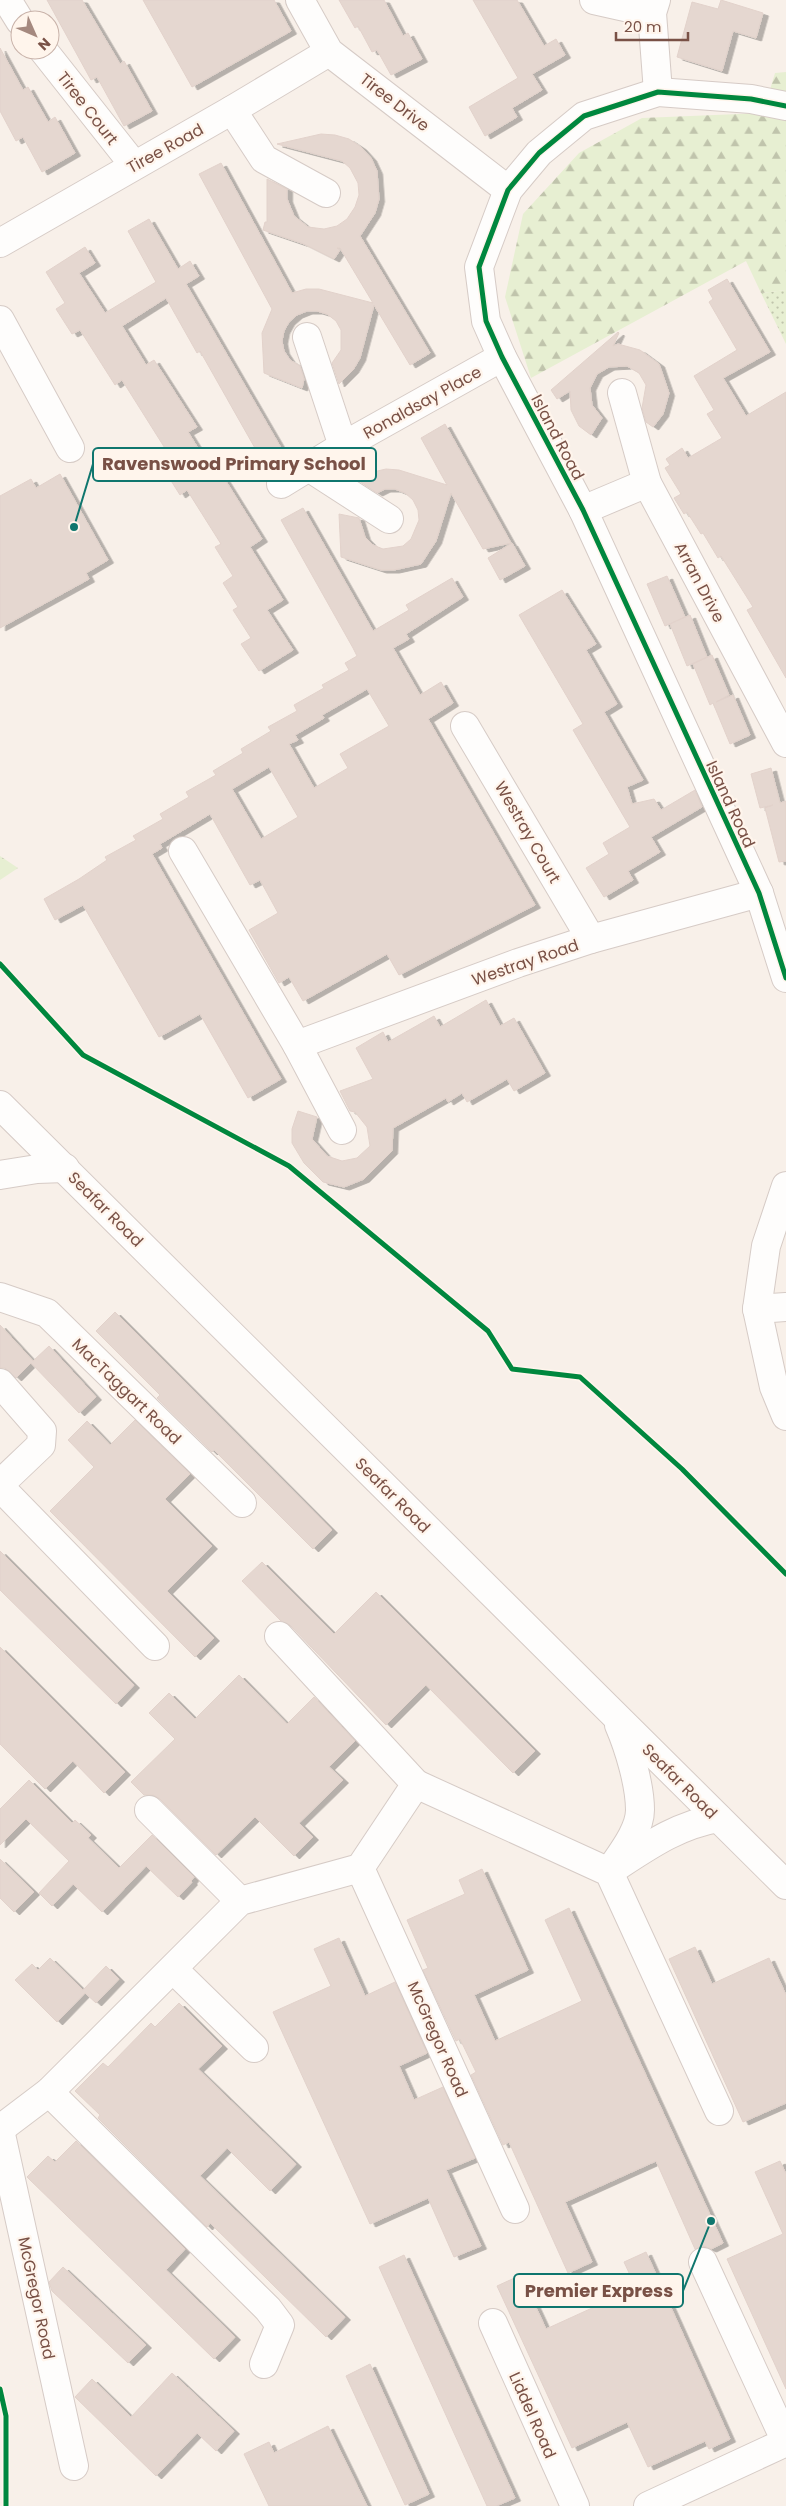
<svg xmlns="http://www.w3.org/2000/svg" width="786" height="2506" font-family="Poppins,sans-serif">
<defs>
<pattern id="grass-dots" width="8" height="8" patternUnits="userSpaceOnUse" patternTransform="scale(1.25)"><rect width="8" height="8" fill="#e7efd2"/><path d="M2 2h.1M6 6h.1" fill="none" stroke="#c0c4ac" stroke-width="1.8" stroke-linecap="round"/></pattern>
<pattern id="forest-firs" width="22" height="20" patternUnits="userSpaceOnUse" patternTransform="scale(1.25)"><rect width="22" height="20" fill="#e7efd2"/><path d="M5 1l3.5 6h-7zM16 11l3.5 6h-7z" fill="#c0c4ac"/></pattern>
<filter id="shadow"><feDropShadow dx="5.5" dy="3" stdDeviation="0" flood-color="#0004"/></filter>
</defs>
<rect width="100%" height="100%" fill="#f8f0e9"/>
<polygon fill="url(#grass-dots)" points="786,290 786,344 761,293"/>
<g fill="url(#forest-firs)">
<polygon points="786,72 786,290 761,293 746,261 531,378 505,297 523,214 579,153 642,118 763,113 775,73"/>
<polygon points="0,856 18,868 0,880"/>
</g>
<g fill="#e5d7d0" stroke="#e2d2cb" fill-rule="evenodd" filter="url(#shadow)">
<polygon points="47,0 82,0 120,64 124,61 152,111 124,126 97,77 91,80"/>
<polygon points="143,0 274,0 291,31 192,87"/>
<polygon points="339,0 384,0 403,36 408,33 422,59 391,75 377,50 372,52 358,26 355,28"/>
<polygon points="473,0 517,0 544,46 556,39 565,55 532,74 542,90 512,108 517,117 485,136 469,107 518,78"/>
<polygon points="721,0 763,13 756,38 733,31 722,71 677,57 692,2 718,9"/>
<polygon points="0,48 23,90 28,87 48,122 55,117 75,153 42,172 23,137 16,141 0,111"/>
<polygon points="321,134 335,135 349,139 361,147 371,158 377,171 379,199 375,213 360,236 430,353 410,365 374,305 360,358 353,370 339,384 332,363 341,350 341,330 336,321 327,314 317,311 307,311 297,315 289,322 284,331 282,341 284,351 290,360 300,366 304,379 302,388 264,373 262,333 272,309 199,174 221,163 292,293 306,289 319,289 373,303 340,248 337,248 340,250 334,259 304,244 263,230 265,222 267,222 267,179 287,189 287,199 294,216 308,227 324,229 337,226 347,219 355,207 359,195 358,183 350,168 342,161 277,144"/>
<polygon points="149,219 178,269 190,261 199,276 186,284 284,453 264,464 200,351 197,353 166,298 122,326 146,365 154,360 197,427 188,432 214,474 219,470 262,539 250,547 283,600 267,610 293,650 259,671 241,644 251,638 233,610 238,607 223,583 233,576 215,547 221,544 187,490 180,495 163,468 173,461 122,380 115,385 80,330 72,334 56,309 65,303 46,272 85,247 95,263 79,273 105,313 156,282 128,231"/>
<polygon points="727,279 770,352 723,378 746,416 786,392 786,678 747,610 753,607 721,556 718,558 703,533 701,534 687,512 684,514 674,498 681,494 665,468 670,465 666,459 682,448 688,458 722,438 707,414 714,410 694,376 737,350 709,302 713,299 708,290"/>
<polygon points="618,332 619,333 613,346 618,344 640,350 659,364 669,393 663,414 653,427 646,422 642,408 646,385 639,373 627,366 609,367 597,374 590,388 592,405 602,418 591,435 579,426 571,410 570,391 557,399 551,390"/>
<polygon points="445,424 511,543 483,549 451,493 436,541 421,564 394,570 381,570 341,557 339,514 359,518 365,537 373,545 383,549 403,546 411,539 419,520 418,510 413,500 405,493 395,489 385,489 377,493 359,481 373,472 386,469 399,470 447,485 421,438"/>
<polygon points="60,474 108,560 86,573 89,579 0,628 0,496 31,479 36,488"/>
<path d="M303,508L373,631L409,610L406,605L452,578L463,597L406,634L409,639L393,648L420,695L441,682L453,703L428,719L535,905L399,975L387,954L303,1001L289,977L279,983L249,930L278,913L260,880L250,885L210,814L160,844L162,848L152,854L281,1079L248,1098L200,1014L159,1037L83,905L55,920L44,899L79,879L107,860L105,857L136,840L133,836L163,819L160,814L189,797L186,792L216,775L213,771L243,753L241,749L271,731L268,727L297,711L294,705L324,688L322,685L349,670L345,663L357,656L353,648L281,520ZM367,689L389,726L340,754L348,768L314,788L289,744L298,740L295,735L324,718L322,715ZM269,767L298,817L261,839L232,789Z"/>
<polygon points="512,543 525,566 500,580 488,558"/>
<polygon points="667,576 685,617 665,626 647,584"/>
<polygon points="562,590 596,644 586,650 617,704 604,712 643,780 627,787 632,804 654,799 661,810 695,790 702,807 651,837 660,852 628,871 633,880 604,897 586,868 609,854 603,843 630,827 573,730 583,724 519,615"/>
<polygon points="690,615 707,657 687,666 670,624"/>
<polygon points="712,655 729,695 716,702 733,695 750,735 730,744 713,703 710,705 693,664"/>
<polygon points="771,768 780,803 786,801 786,861 779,862 765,808 773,805 760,808 751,774"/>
<polygon points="486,1000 500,1026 514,1018 545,1073 514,1091 507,1079 467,1102 462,1093 448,1102 446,1098 393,1128 392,1151 364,1179 344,1187 323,1182 304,1163 292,1143 292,1129 298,1111 317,1117 312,1139 327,1156 342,1161 357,1158 370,1146 367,1127 355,1112 350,1111 340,1091 373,1079 356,1048 383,1032 388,1042 434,1016 440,1027"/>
<polygon points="115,1312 332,1530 313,1549 214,1450 212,1452 157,1398 160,1395 96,1331"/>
<polygon points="0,1325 33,1361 49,1346 96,1397 79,1413 31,1363 16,1378 5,1368 0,1368"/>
<polygon points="135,1420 190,1474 165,1499 212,1546 167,1591 214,1638 195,1657 50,1511 94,1467 68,1440 87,1421 110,1445"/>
<polygon points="0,1551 134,1685 116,1704 0,1590"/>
<polygon points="262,1562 334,1634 376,1592 535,1751 513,1773 426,1685 386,1725 290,1625 281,1621 242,1581"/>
<polygon points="0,1647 125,1772 104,1793 73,1761 45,1789 0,1744"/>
<polygon points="239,1675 287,1724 314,1697 355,1741 329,1767 343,1780 299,1823 313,1837 294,1856 255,1817 216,1855 160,1799 153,1795 144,1795 131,1782 175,1739 149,1713 169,1693 195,1719"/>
<polygon points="29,1780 72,1823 75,1820 91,1835 88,1838 119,1868 152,1835 194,1877 191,1881 192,1882 178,1897 146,1866 102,1912 73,1884 52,1906 39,1893 69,1861 26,1819 0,1845 0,1809"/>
<polygon points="0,1859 34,1892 14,1912 0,1898"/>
<polygon points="482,1869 528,1970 474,1995 495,2041 582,2001 545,1920 569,1908 723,2243 711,2249 704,2246 695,2249 656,2161 565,2202 592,2262 568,2273 509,2142 503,2145 471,2075 476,2072 460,2039 456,2041 423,1970 428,1968 407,1920 465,1894 459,1880"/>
<polygon points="339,1938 365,1996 395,1982 427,2053 399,2066 414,2100 443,2087 475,2158 446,2170 481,2246 454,2257 428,2198 370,2224 273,2012 331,1986 314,1949"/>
<polygon points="695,1947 712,1984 769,1958 786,1995 786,2103 743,2122 669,1959"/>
<polygon points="50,1958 83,1990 106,1966 119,1979 96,2003 85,1993 57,2022 15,1980 32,1964 38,1970"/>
<polygon points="179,2003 222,2046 198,2069 296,2164 270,2191 227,2148 200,2176 345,2317 326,2337 210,2223 207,2227 98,2118 100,2115 75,2091 103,2063 108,2067 151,2023 155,2027"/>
<polygon points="76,2141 185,2249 166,2270 235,2337 214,2359 27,2177 48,2156 55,2162"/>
<polygon points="780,2161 786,2174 786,2389 727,2259 783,2234 755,2172"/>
<polygon points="646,2252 730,2439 709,2449 705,2441 648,2467 627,2422 572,2448 497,2286 521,2275 546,2329 636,2288 624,2262"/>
<polygon points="404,2255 515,2498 496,2506 487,2506 379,2267"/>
<polygon points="63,2267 146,2345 128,2363 52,2291 49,2282"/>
<polygon points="370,2364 429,2494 405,2505 346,2376"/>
<polygon points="172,2373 234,2431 216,2451 197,2433 156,2476 75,2397 92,2379 131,2417"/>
<polygon points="328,2426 367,2506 269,2506 244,2454 269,2442 274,2453"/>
</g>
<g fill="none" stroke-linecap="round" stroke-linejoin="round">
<defs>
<g id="minor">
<polyline points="7,0 20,21"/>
<polyline points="300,0 329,52 508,190"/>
<polyline points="594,0 652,13"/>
<polyline points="656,0 652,13 658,92"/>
<polyline points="43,50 134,165"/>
<polyline points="786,106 751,99 658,92 584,116 539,153 508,190 479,267 486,321 502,357 583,510 759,893 786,978"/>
<polyline points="232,110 264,159 326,193"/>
<polyline points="0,243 232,110 329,52"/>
<polyline points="0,320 70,448"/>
<polyline points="307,337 343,446"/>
<polyline points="622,393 647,483"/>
<polyline points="310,468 389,519"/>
<polyline points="281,484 343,446 502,357"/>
<polyline points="583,510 647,483 786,743"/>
<polyline points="465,726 591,939"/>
<polyline points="183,851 297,1045 342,1130"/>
<polyline points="297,1045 518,963 591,939 759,893"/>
<polyline points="0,1105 786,1885"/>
<polyline points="0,1175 37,1169 65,1168"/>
<polyline points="786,1186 766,1246 757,1309 774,1387 786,1416"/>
<polyline points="0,1297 47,1313 242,1503"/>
<polyline points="757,1309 786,1307"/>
<polyline points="0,1383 42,1431 41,1445 0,1484"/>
<polyline points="0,1487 155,1646"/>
<polyline points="279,1636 416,1784"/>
<polyline points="149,1810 240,1901"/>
<path d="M619,1865C651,1844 679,1825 718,1818"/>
<polyline points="360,1868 515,2209"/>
<path d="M609,1872C620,1855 640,1831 640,1810C640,1785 629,1748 619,1725"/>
<polyline points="173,1969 254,2048"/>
<polyline points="49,2092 268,2309 280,2325 264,2364"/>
<polyline points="0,2129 49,2092 240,1901 360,1868 416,1784 609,1872 719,2111"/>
<polyline points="0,2130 74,2466"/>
<polyline points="493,2323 575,2506"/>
<polyline points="648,2506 786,2442 703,2262"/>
</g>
</defs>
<use href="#minor" stroke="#d6cbc6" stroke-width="30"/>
<use href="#minor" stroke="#fefdfc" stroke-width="28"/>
<defs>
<g id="cycleway">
<polyline points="786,106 751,99 658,92 584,116 539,153 508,190 479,267 486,321 502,357 583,510 759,893 786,978"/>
<polyline points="0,964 83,1055 289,1166 488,1331 512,1369 580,1377 682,1469 786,1574"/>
<polyline points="0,2389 6,2416 6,2506"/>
</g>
</defs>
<use href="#cycleway" stroke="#fff5ec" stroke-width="8"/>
<use href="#cycleway" stroke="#00873e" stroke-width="5"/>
</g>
<g text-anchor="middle" stroke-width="4.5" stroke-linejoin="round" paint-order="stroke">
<g font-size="16" fill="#795146" stroke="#fff5ec">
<text transform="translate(395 102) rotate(38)" y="6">Tiree Drive</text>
<text transform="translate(88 108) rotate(52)" y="6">Tiree Court</text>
<text transform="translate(165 148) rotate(-29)" y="6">Tiree Road</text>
<text transform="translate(422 402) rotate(-29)" y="6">Ronaldsay Place</text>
<text transform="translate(558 437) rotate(62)" y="6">Island Road</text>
<text transform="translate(700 582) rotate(62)" y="6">Arran Drive</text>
<text transform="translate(731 804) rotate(65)" y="6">Island Road</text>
<text transform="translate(528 832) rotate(60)" y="6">Westray Court</text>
<text transform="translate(525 962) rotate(-19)" y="6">Westray Road</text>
<text transform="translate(106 1209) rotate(45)" y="6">Seafar Road</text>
<text transform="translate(127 1391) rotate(44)" y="6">MacTaggart Road</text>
<text transform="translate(393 1495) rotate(45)" y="6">Seafar Road</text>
<text transform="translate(680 1781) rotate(45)" y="6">Seafar Road</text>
<text transform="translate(438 2039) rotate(66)" y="6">McGregor Road</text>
<text transform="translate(37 2298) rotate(78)" y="6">McGregor Road</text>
<text transform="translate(533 2415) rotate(66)" y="6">Liddel Road</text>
</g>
</g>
<path fill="none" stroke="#0f766e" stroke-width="2" d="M74 527L93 464M711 2221L683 2291"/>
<g fill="#0f766e" stroke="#fff5ec" stroke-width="2">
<circle cx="74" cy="527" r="5"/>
<circle cx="711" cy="2221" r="5"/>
</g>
<g fill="#fff5ec" stroke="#0f766e" stroke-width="2">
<rect x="93" y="448" width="283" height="33" rx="5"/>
<rect x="514" y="2274" width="169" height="33" rx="5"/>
</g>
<g font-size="18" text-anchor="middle" font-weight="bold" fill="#795146">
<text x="234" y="470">Ravenswood Primary School</text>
<text x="599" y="2297">Premier Express</text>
</g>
<g transform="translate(35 35) rotate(135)"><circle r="24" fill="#fff5ec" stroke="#c9b3aa"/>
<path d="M0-4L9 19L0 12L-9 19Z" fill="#a5897f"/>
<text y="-8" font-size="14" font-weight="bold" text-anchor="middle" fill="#795146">N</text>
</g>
<path d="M616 32v8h72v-8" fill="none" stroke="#795146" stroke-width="2.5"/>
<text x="624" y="32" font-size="15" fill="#795146" stroke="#fff5ec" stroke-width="4" paint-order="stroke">20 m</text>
</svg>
